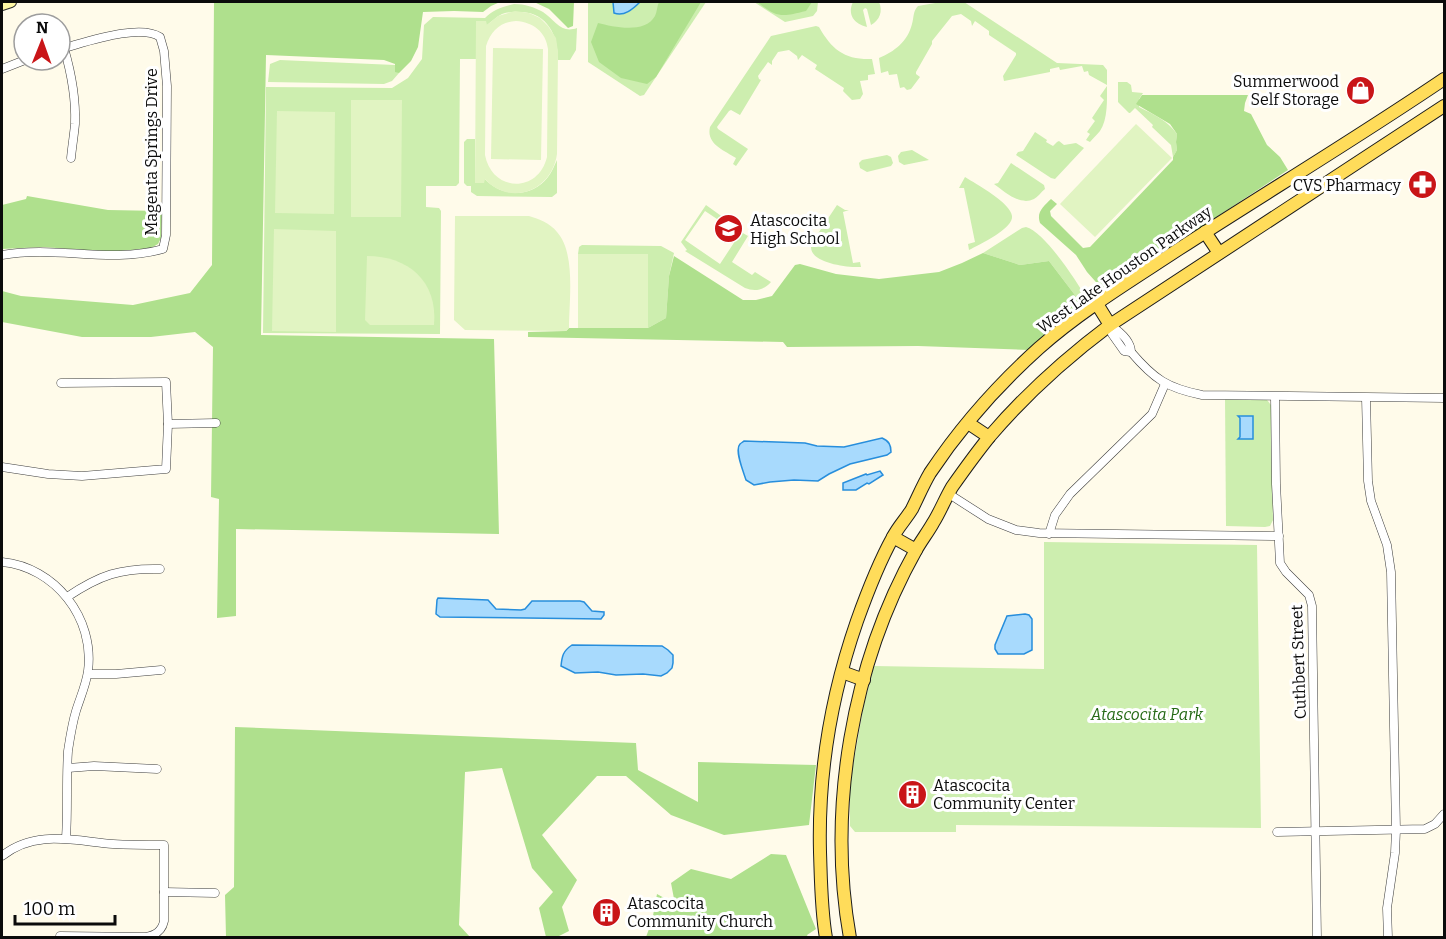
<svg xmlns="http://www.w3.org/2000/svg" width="1446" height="939" font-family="Bitter,serif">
<rect width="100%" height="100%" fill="#fffbea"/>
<g fill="#cdeeaf">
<polygon points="588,2 706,2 644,95 640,96 588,62"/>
<polygon points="754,2 818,2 817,11 813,16 785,22"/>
<path d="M853,2H879C883,11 880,20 871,25L867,9L865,8L863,10L867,27C854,24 847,14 853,2Z"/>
<path d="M941,2H964L1057,63L1103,65L1107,70V85L1089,75L1088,71L1084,72L1082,66L1060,70L1059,67L1050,69V72L1004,81L1003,76L1016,55V53L989,35V31L975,21L972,26L971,21L961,14L952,16L932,41V44L916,72V74L920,77L911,89L907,90L904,87L900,88L897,74L889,75L888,71L881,73L879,58C894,52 908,41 912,24C914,17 913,11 918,6Z"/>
<path d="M514,4C525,4 534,7 543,12C555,20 561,34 577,28L576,50L570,60H558C558,36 548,13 521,12C514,12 508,12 502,14C496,17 491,22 486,26V21H476V59H460L459,183L456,186H426V207L439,208L441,211L440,334L263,333L266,87L392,88L408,78L422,59L424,25L433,17L485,18C492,10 504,6 514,4Z"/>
<path d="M816,26L819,27C832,50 845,60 872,59L875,74L868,75V80L860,81L863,94L860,99L852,100L843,91L844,88L815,69L817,65L802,55L798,60L797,56L789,50L778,52L772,61V65L768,62L758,76L759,79L761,80L740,115L731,110L729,111L717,127L718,129L748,149L736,166L733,164L736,158C724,150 706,144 710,127L771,36Z"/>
<polygon points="280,60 395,65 399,73 392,81 384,84 268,82 270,64"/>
<path d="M1118,82H1127L1131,85L1132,92L1143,93L1139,99V107C1153,114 1168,121 1177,134L1176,142L1177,150L1173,157L1171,145L1152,127L1153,125L1135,108L1130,113H1129L1118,102Z"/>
<path d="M1107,86C1107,100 1108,119 1100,131C1097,135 1093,138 1090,142L1086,140L1090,134L1087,132L1095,121L1092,118L1104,100L1100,96Z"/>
<polygon points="1035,132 1047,140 1046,142 1053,146 1057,142 1059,141 1064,145 1076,143 1084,148 1055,179 1051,178 1016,155 1018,152 1023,151"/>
<path d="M467,139H475V183L484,178C501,198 532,198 548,177C552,172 554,166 557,160V193L552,197L477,196L471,192V186H467L464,183V142Z"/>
<polygon points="912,150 929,160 904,165 899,162 898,156 901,152"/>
<polygon points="887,155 891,157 893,163 891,166 867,172 860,168 859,163 862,160"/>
<path d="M1011,163L1044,185L1045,189C1041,192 1038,197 1034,199C1020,206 1005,192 994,184L998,183Z"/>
<path d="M965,177C976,184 1011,203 1012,216C1014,228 979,245 969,250L968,244L975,242L964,188H959Z"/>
<path d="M706,205L731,223L729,227L705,211L685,240L720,264L741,232L748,236L732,262L752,275L755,272L771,282C764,290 755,292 745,288L685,251L687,250L681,242Z"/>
<path d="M837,205L845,210H849L843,212L853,263L860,262L861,267C847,268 801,262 813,241Z"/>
<path d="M1026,227C1045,232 1077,282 1087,299L1081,303L1049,261L1020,265L983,253L1022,228Z"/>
<polygon points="582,245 661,246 674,253 669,276 666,318 648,328 648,254 578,254 579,247"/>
<polygon points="1225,398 1267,400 1271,405 1273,520 1270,526 1265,527 1226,526"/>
<polygon points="1044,542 1257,545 1261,828 956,825 956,832 855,832 850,826 850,783 863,709 874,666 1044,669"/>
</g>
<g fill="#afe08d">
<polygon points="214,2 500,2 491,6 483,12 454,11 423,12 418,47 411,61 399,73 395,72 395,64 384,60 266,55 261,335 494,339 499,534 236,529 236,616 217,618 219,499 211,497 213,347 195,332 151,337 82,337 2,322 2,291 21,296 133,305 190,293 212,265"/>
<polygon points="534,2 574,2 573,26 568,28 549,9"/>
<path d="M659,2H701L656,77L647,84L621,78L599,62L591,42L598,23C614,27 645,34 655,16C657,12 657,6 659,2Z"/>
<path d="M757,2H812L806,11C781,17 778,18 757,2Z"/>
<path d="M1142,95H1248L1245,103L1244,111L1251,114L1267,145L1280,157L1288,170L1157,256L1139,253L1137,257L1143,260L1103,290L1087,272L1076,255L1040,223C1036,212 1044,206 1051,199L1057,204L1050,211L1051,216L1083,248L1090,247L1173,160V157L1177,150L1176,142L1177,134L1170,124L1136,104Z"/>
<polygon points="27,196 108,210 162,211 161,238 158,244 151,248 111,252 43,247 2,249 2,205 26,199"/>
<polygon points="983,253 1020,265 1049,261 1081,303 1029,350 918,346 787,347 783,342 528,337 528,332 566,331 569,328 648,328 666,318 669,276 674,256 743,300 756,300 772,296 795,265 800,264 836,274 879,279 939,272 962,263"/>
<polygon points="235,727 636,743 638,770 698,802 698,762 816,765 809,825 724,835 671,815 626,776 597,776 542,835 577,880 562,907 569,931 557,937 546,937 539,908 553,892 532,868 502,768 465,772 459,925 470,937 226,937 225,895 234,887"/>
<polygon points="771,854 786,855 816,929 807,935 808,937 646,937 652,921 657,894 675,904 671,883 691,869 731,879"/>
</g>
<g fill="#e1f4c2" fill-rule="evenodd">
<path d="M515,11L529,13L540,18L548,26L556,38L558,52L557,154C552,191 510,207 485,179L484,183H475L476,21H486L487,25L498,16ZM516,21C533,22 546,32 548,49L547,157C538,194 492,192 485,155L486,46C491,31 500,22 516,21Z"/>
<polygon points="493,48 543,49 541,160 491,159"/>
<polygon points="351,100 402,100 401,217 351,217"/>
<polygon points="277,111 335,112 334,214 275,213"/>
<polygon points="1136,124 1172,158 1095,237 1060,204"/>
<path d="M455,216H529C539,219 550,223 557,232C576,253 569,301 569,328L566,331L465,330L454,320Z"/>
<polygon points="274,229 336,231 336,332 272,331"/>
<rect x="578" y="254" width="70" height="74"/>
<path d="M367,256C408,256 438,281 434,325H370L365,320Z"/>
</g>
<g fill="#a8dafd" stroke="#278edc" stroke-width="1.5">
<path d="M613,2H640C633,9 624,17 614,13Z"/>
<polygon points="1238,416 1253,416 1253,439 1238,439 1240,437 1240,418"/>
<path d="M882,438C889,441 891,445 891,452L887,455L850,464L829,474L818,481L794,480L770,482L754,485L746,480C744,473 734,450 740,444C741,443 743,442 744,441L805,443L817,446L844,447Z"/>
<polygon points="880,471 883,475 869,484 867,483 856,490 843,490 843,483 866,474 867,475"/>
<polygon points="438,598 488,600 496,609 521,610 525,609 532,601 580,601 584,602 592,611 604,612 604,615 601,619 440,617 436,614 437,600"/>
<polygon points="1025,614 1029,615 1032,619 1032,650 1024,654 998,654 995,649 995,645 1007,616"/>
<path d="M572,645L662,646L668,650L673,655V663L672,668L667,673L661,676L643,674L616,675L598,672L575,673L561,666C562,656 563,651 572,645Z"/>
</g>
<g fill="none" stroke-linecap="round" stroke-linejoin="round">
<defs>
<g id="street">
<path d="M64,48C71,72 76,99 75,124C74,135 72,147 71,158"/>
<polyline points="2,69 25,60"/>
<path d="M2,255C57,245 108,264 163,249L166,235L167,86L164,51L160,37C139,23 84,43 60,49"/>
<path d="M1110,325C1119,331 1131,341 1131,352L1124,351L1112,334Z"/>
<path d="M1131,352C1154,379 1167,388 1202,395L1444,398"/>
<polyline points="1275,397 1276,484 1280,563 1286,572 1309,595 1312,606 1317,938"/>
<polyline points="1366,398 1368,481 1371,501 1387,545 1391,572 1396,830 1395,853 1387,908 1388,938"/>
<polyline points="168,424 216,423"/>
<polyline points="2,467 48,474 82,476 166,469 168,424 166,382 61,383"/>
<polyline points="949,494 988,519 1016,530 1039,533 1279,536"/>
<polyline points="1049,534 1055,515 1070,494 1152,414 1165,384"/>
<path d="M2,562C55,567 95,618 88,671C86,685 80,698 76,711C72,724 70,738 68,751C66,780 68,809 66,838"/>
<path d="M67,597C100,575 120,568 160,569"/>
<polyline points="88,674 116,674 161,670"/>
<polyline points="68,768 94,766 157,769"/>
<polyline points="1277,832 1425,829 1435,824 1444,814"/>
<path d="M2,856C35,829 75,841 113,844C130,845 147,845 164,845V921C162,931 156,935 146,937L60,936"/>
<polyline points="164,892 215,893"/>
</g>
<polyline id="secondary" points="2,5 11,2"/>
<g id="primary">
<polyline points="1205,232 1219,253"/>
<polyline points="1097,304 1110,325"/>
<polyline points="968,423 989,437"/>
<polyline points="893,537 916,550"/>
<polyline points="842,672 864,680"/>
<path d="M826,938C821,909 821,880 820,852C818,773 831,696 857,621C867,593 878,564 893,537C898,527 906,519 912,509C918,497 923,485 930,473C960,428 999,384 1039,348C1082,310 1132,280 1179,249C1267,192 1357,138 1444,79"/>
<path d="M850,938C827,809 852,664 916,550C921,541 928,532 933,523C940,512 945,499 952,487C964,470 977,452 990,436C1026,394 1066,358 1110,325L1363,159L1444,106"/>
</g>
</defs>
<use href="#street" stroke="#3e3e3e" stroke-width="9"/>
<use href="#secondary" stroke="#2d2d2d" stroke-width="12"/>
<use href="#primary" stroke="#1c1c1c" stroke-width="14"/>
<use href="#street" stroke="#fff" stroke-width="8"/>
<use href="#secondary" stroke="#fff8a5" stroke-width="10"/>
<use href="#primary" stroke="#ffdc5a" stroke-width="12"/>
</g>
<defs>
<symbol id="shop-disc" viewBox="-11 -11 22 22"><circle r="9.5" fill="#c91518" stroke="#fff"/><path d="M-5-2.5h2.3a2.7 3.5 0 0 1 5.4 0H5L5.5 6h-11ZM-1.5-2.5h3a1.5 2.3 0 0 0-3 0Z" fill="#fff"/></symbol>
<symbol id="pharmacy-disc" viewBox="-11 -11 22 22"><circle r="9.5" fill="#c91518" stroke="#fff"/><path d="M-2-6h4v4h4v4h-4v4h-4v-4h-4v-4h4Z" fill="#fff"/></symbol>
<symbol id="school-disc" viewBox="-11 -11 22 22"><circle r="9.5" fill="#c91518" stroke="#fff"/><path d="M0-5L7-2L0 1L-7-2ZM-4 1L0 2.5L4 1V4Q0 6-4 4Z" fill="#fff"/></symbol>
<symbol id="building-disc" viewBox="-11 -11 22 22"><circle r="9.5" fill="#c91518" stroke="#fff"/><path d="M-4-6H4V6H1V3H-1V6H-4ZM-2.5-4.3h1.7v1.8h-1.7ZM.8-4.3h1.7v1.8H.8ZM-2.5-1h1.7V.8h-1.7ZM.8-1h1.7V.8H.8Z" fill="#fff"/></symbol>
</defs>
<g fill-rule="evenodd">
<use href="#shop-disc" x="1344" y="74" width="33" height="33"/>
<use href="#pharmacy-disc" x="1406" y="168" width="33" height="33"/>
<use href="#school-disc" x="712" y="212" width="33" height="33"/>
<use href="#building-disc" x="896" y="778" width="33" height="33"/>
<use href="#building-disc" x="590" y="896" width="33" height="33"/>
</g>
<g text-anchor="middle" stroke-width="6" stroke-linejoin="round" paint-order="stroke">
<g font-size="16" fill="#0b0b0b" stroke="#fff" text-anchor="start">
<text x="1339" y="87" text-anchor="end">Summerwood<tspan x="1339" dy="18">Self Storage</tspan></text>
<text x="1401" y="191" text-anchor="end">CVS Pharmacy</text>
<text x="750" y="226">Atascocita<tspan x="750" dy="18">High School</tspan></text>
<text x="933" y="791">Atascocita<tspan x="933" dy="18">Community Center</tspan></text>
<text x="627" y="909">Atascocita<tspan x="627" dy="18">Community Church</tspan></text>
</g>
<g font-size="16" fill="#0b0b0b" stroke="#fff">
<text transform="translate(151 152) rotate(-90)" y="6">Magenta Springs Drive</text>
<text transform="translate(1124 269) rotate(-35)" y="6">West Lake Houston Parkway</text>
<text transform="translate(1298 662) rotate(-92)" y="6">Cuthbert Street</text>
</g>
<g font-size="16" font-style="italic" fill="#246915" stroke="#fff">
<text x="1147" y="720">Atascocita Park</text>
</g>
</g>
<rect width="1446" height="939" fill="none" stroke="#0b0b0b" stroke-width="6"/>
<g transform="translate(42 42) rotate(1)"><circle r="28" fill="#ffffff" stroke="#9d9d9d" stroke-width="1.5"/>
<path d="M0-4.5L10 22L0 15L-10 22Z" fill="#c91518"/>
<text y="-9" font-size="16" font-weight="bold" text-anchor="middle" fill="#0b0b0b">N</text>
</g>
<path d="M15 915v9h100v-9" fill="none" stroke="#0b0b0b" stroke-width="3"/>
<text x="24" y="915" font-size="18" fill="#0b0b0b" stroke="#ffffff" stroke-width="4.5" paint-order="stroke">100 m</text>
</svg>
